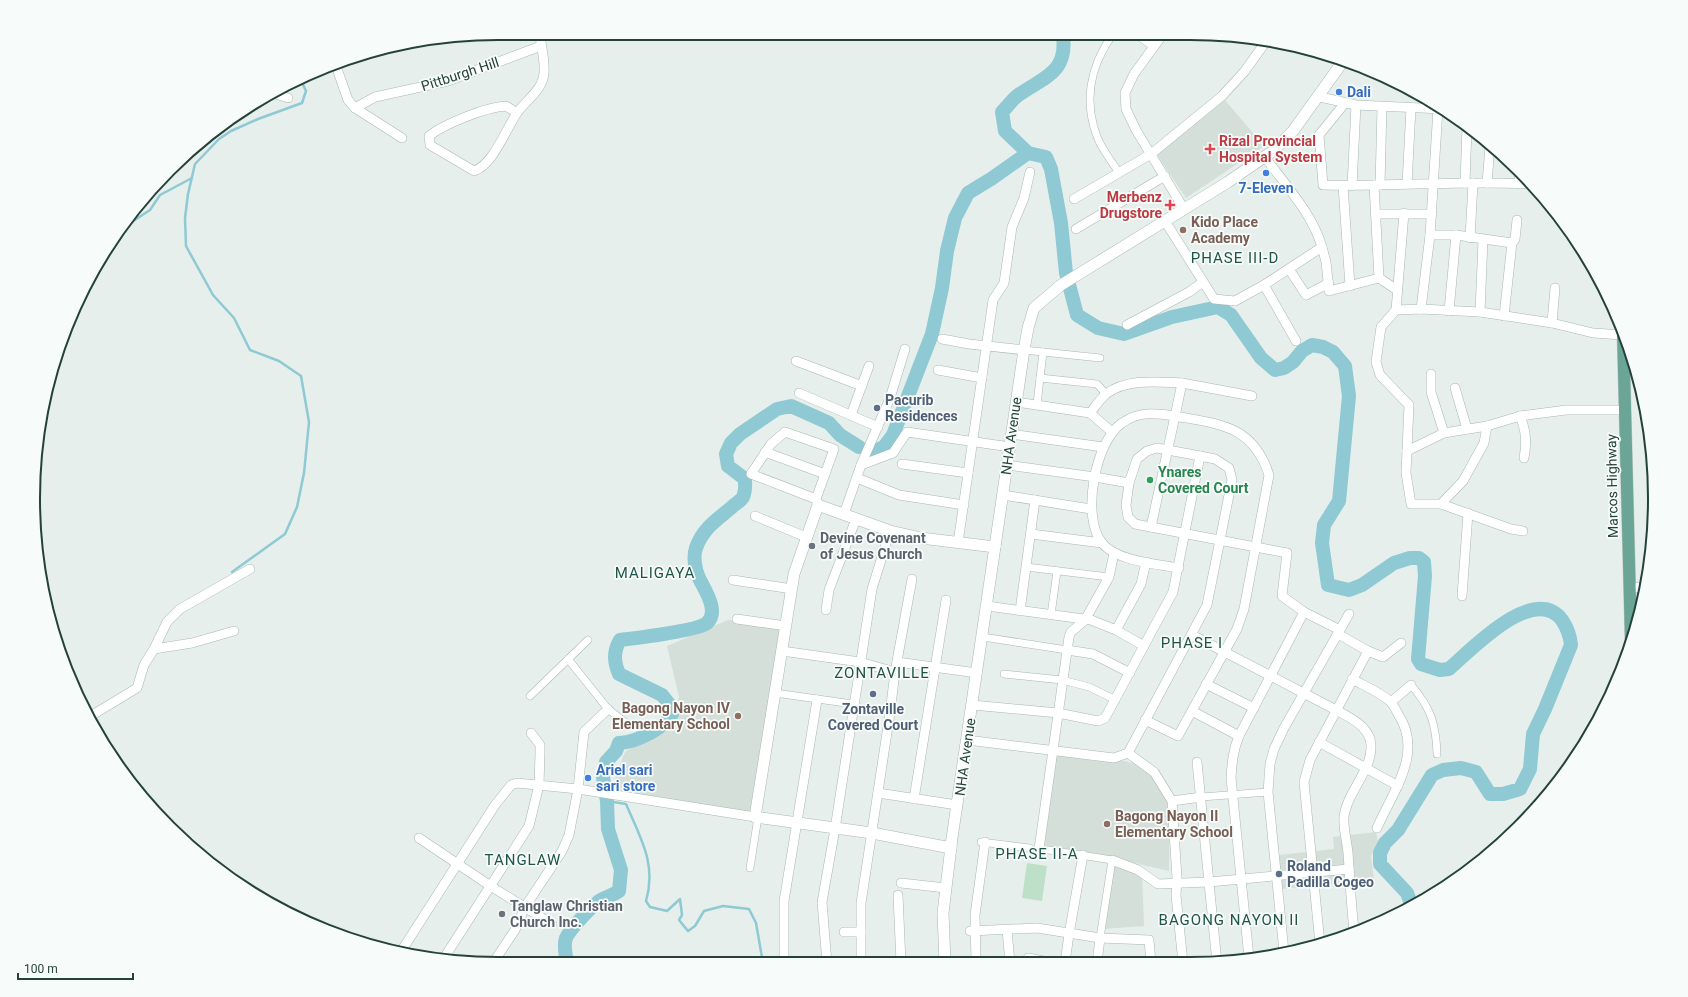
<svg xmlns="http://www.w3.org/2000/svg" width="1688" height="997" font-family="Roboto,sans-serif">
<rect width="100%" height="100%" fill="#e6efeb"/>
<g fill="#d4dfda">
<polygon points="1224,99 1264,146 1186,198 1156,153"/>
<polygon points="728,620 781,628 753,814 612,790 618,769 625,752 673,719 679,697 667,646"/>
<polygon points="1055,754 1095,761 1124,761 1146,767 1170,799 1169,871 1122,860 1041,848"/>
<polygon points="1376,832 1378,842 1371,856 1374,880 1282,889 1279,855 1334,849 1333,837"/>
<polygon points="1113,861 1142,874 1144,926 1103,929"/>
</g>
<polygon fill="#bfe0c8" points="1027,863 1047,866 1042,901 1022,898"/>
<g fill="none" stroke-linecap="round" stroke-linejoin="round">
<g stroke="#8ec9d4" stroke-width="2.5">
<polyline points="118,231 150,210 160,195 192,178"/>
<polyline points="232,572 285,534 297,507 304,473 309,422 301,376 279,361 250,350 234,318 213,295 186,246 185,218 188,194 195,164 219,139 231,131 258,119 302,103 306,91 300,78"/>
<path d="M607,801L626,804C640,837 657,864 646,901L650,907L667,911L680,899L682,915L679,920L688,931L695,926L704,911L723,906L749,909L756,923L763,963"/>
</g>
<g stroke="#8ec9d4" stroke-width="14">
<path d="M1063,35C1068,74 1043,77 1017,96C1012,100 1007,107 1002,112L1005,131L1028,153L1046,157L1051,169L1061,223L1066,273L1077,315L1098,328L1124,334L1172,317L1218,307L1231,315L1261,358L1275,370L1284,368L1293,362L1302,351L1312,345L1323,347L1333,352L1345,366L1349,396L1339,501L1324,525L1322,543L1328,585L1349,590L1362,585L1394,563L1410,558H1419L1424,562L1425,576L1418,659L1421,664L1440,670L1449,669C1471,650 1534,583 1562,620C1568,629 1570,635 1571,645L1545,709L1533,734L1530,769L1520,789L1503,794H1490L1476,772L1461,768L1443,770L1432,775L1398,830L1385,843L1380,853V864L1407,893L1412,906"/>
<polyline points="874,451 884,447 893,435 932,334 942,288 947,251 955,218 968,193 991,179 1028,153"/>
<path d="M567,963C566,955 563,946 566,938C570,929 591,907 599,901C605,897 612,896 619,891L621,870L608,829L607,801L603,777L606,762L616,751L619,743C638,742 667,727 674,710L662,695L619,674C614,662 613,652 620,640C636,638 697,631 707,623C720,611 704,589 699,578C695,570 693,556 696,548C703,528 717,520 732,507C735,504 741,501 743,497C746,491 745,485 745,479L728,466L726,454L731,443L740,434L777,409L791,406L829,423L840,435L859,447"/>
</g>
<defs>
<g id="pedestrian">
<path d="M1113,34C1090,66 1083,102 1098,139C1103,151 1113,163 1119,173"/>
<polyline points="1024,350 1100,358"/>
<polyline points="1040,378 1097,384 1106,394"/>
<polyline points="1037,404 1043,352"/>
<polyline points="1026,567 1109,577"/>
<polyline points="1051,615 1057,571"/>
<polyline points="983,637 1067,650"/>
<polyline points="568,659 608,709 626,723"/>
<polyline points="1004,674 1062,680 1089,687 1116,700"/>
<path d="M1411,685C1431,708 1436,724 1437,754"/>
<polyline points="775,693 853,704"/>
<polyline points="530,696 588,640"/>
<polyline points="1201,797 1268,792"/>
<polyline points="981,842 1029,848"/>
<polyline points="1049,850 1112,860 1100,938"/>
<polyline points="750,868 758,817"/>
</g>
<g id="minor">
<polyline points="1137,34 1154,46"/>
<polyline points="1163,34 1134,74 1125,93 1126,109 1136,130 1184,209"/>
<polyline points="411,43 435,38"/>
<polyline points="335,63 348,100 355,108 402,138"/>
<polyline points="273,93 288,98"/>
<polyline points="1320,97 1356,105 1443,109"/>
<path d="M1345,103L1319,135L1323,185C1392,187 1462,180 1531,184"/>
<polyline points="355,108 375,97 448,81 541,46"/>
<path d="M517,113L506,106C486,107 444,124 429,136L430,145L474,171C493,165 506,129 517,113C525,101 543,90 544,73C545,62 542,48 540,37"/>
<polyline points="1519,170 1520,184"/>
<polyline points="1465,183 1467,127"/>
<polyline points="1487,183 1490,146"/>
<polyline points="1407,184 1411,108"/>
<polyline points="1374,185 1379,278"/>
<polyline points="1380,185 1382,107"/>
<polyline points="1343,186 1350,286"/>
<polyline points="1352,186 1356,105"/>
<polyline points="1074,199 1151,154 1222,96 1244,72 1265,43"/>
<polyline points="1375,214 1432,214"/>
<path d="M1165,221L1214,299L1235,301L1264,285L1322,247C1312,213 1286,186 1265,157"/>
<polyline points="1076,229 1165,176"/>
<polyline points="1430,235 1456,235 1512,243"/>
<polyline points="1470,238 1473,183"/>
<polyline points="1322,247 1326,262 1329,291 1379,278 1397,290"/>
<polyline points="1289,269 1306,295 1329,283"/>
<polyline points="1264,285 1296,341"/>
<polyline points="1421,309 1430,235 1438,109"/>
<polyline points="1396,310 1404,213"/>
<polyline points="1449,311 1456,235"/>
<polyline points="1480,312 1483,240"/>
<polyline points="1504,316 1512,243 1515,239 1517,220"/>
<polyline points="1552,323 1555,288"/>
<polyline points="1127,325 1189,292 1203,282"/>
<polyline points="942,339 969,344 1024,350"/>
<polyline points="796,361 862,386"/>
<polyline points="938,370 982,378"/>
<polyline points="1431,374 1431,392 1444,433"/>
<polyline points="1182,383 1252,396"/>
<polyline points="1455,388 1467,429"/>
<polyline points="799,393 878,427"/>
<polyline points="1016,402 1090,413 1112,432"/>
<path d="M1090,413C1095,407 1100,399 1106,394C1127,378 1158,382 1182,383L1175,416C1219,424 1253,425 1269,475L1244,609L1237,629L1178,736L1145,720"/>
<polyline points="851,415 869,366"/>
<path d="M1520,416C1526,431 1527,442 1524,458"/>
<polyline points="1487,426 1484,443 1463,481 1441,504 1411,504 1406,473 1409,405 1380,375 1376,362 1381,327 1396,310 1421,309 1480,312 1552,323 1593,333 1623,335"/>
<polyline points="1011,434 1103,447"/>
<polyline points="1407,451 1444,433 1487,426 1520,416 1566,410 1625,410"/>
<polyline points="765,452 825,474"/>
<polyline points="902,464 968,473"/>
<polyline points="861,465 893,453 907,432 1010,447"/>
<polyline points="1007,465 1095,477 1129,483"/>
<polyline points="857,478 899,495 964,505"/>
<polyline points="1003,495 1091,509"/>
<polyline points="816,499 751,474 771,444 785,432 834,449 816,499 818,505"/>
<polyline points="1441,504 1511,529 1523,531"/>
<polyline points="844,514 861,465 890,398 905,349"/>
<polyline points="755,516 806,537"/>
<path d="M1151,527L1175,416C1155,413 1139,411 1122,423C1095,441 1081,517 1102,543C1116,561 1157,564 1179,568"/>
<polyline points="1031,534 1102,543"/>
<polyline points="958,543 993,300 1004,283 1012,227 1024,198 1030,172"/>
<polyline points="733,580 792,589"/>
<polyline points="1630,588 1646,587"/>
<polyline points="1462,596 1468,513"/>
<polyline points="987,606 1091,620 1116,630 1144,646"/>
<polyline points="826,610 829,590 856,519"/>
<polyline points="1020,611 1035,500"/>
<polyline points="737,619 786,626"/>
<polyline points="1116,630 1141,584 1146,562"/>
<polyline points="1338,634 1368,651 1383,657 1401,643"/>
<path d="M1192,635L1336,710C1349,717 1365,724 1370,739C1377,766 1347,790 1344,817C1343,828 1347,842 1348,853C1350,879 1351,904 1354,930"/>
<polyline points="154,649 192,643 234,631"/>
<polyline points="1067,650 1093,654 1130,673"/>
<polyline points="782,651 860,662 895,672"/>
<polyline points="897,662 977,673"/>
<path d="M1352,679C1365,686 1379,692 1390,701C1393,704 1396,710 1398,714C1424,753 1393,791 1377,828"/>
<polyline points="1206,684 1254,708"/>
<polyline points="1391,702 1411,685"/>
<polyline points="972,705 1058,713 1098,721 1105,718 1173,592 1200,456"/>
<polyline points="1192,711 1239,736"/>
<polyline points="89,717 137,688 144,665 154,649 167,622 180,609 250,569"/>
<polyline points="967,740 1114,758 1128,753 1207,605 1232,480 1229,468 1215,459 1200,456 1157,448 1147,451 1137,459 1129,483 1126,505 1128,517 1135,524 1287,553 1282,596 1304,612 1340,630"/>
<polyline points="1319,742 1398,786"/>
<polyline points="1128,753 1154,772 1172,801 1177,878 1176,895 1183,963"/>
<polyline points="1197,762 1217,963"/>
<polyline points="878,793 957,805"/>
<polyline points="914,799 946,600"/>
<polyline points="1172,801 1201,797"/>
<polyline points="419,838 492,887 552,924"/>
<polyline points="1039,849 1069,637 1071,632 1085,620 1109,577 1114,553"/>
<polyline points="1112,860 1138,870 1158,884 1209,882 1349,869"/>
<polyline points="901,883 946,888"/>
<polyline points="898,895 901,963"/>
<polyline points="1007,930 1010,963"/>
<polyline points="970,931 1037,928 1100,938 1149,940 1151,963"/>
<polyline points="844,932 861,932"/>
<polyline points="1320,944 1304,782 1310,760 1368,651"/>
<polyline points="402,950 495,805 511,785 517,783 578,789 755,817"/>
<polyline points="1284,952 1268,792 1270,764 1274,749 1284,728 1349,614"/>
<polyline points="784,957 784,901 817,700"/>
<polyline points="444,958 529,826 539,785 540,753 540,745 531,733"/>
<polyline points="1028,958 1054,963"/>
<path d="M1249,958L1231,778C1232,763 1233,750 1239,736L1304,612"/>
<polyline points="493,963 515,930 525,907 562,851 569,835 578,789 584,732 608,709"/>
<polyline points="827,963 822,902 835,829 872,589 890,531"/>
<polyline points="861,963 861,903 890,713 895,672 912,579"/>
<polyline points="976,963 975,915 985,842"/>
<polyline points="1065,963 1069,934 1083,855"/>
<polyline points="1097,963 1100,938"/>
</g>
<g id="tertiary">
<polyline points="951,848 872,833 755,817 794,574 818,505 890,531 921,538 995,547"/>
<polyline points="945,963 943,913 952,838 1024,350 1028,328 1034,308 1061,285 1228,182 1273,151 1293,131 1344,60"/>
</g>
<polyline id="primary" points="1623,332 1631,640"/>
</defs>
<use href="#pedestrian" stroke="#a8b8b2" stroke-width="8"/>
<use href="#minor" stroke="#a8b8b2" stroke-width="10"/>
<use href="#tertiary" stroke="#a8b8b2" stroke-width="12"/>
<use href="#primary" stroke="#c2cac8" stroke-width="13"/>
<use href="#pedestrian" stroke="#fff" stroke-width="7"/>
<use href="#minor" stroke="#fff" stroke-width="9"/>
<use href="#tertiary" stroke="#fff" stroke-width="11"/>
<use href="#primary" stroke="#6aa596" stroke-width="12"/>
</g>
<g fill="#3f7fe0" stroke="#f7fbf9" stroke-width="1.5">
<circle cx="1339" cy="92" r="4"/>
<circle cx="1266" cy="173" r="4"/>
<circle cx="588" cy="778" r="4"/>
</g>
<g fill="#e0444e" stroke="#f7fbf9" stroke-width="1.5">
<path d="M1208 143h4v4h4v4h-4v4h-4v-4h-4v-4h4z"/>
<path d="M1168 199h4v4h4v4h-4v4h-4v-4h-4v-4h4z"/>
</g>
<g fill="#8d6e63" stroke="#f7fbf9" stroke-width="1.5">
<circle cx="1183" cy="230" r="4"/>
<circle cx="738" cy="716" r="4"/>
<circle cx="1107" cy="824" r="4"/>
</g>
<g fill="#5c6f8a" stroke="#f7fbf9" stroke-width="1.5">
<circle cx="877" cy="408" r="4"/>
<circle cx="873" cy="694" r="4"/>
<circle cx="1279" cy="874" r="4"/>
</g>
<circle fill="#2e9e5b" stroke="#f7fbf9" stroke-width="1.5" cx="1150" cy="480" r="4"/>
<g fill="#6b7280" stroke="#f7fbf9" stroke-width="1.5">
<circle cx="812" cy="546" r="4"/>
<circle cx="502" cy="914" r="4"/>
</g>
<g text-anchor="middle" stroke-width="3.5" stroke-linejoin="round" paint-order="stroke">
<g font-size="14" fill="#24423a" stroke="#f7fbf9">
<text transform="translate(460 74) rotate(-18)" y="5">Pittburgh Hill</text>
<text transform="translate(1011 436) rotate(-82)" y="5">NHA Avenue</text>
<text transform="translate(1612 486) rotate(-91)" y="5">Marcos Highway</text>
<text transform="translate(965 757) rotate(-82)" y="5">NHA Avenue</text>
</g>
<g font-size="14" font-weight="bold" fill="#366cbe" stroke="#f7fbf9" text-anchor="start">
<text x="1347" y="97">Dali</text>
<text x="1266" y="193" text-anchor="middle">7-Eleven</text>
<text x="596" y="775">Ariel sari<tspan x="596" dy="16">sari store</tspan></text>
</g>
<g font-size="14" font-weight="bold" fill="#be3a42" stroke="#f7fbf9" text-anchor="start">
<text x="1219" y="146">Rizal Provincial<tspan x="1219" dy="16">Hospital System</tspan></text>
<text x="1162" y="202" text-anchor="end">Merbenz<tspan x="1162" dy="16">Drugstore</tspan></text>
</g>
<g font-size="14" font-weight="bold" fill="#785e54" stroke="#f7fbf9" text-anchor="start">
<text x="1191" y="227">Kido Place<tspan x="1191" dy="16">Academy</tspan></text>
<text x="730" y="713" text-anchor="end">Bagong Nayon IV<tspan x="730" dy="16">Elementary School</tspan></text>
<text x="1115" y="821">Bagong Nayon II<tspan x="1115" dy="16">Elementary School</tspan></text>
</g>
<g font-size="14" font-weight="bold" fill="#4e5e75" stroke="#f7fbf9" text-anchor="start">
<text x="885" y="405">Pacurib<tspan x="885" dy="16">Residences</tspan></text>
<text x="873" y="714" text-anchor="middle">Zontaville<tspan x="873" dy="16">Covered Court</tspan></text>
<text x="1287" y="871">Roland<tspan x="1287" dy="16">Padilla Cogeo</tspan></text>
</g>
<g font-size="14" font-weight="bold" fill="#27864d" stroke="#f7fbf9" text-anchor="start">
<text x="1158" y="477">Ynares<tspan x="1158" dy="16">Covered Court</tspan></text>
</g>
<g font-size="14" font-weight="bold" fill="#5b616d" stroke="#f7fbf9" text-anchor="start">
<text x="820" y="543">Devine Covenant<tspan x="820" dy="16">of Jesus Church</tspan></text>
<text x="510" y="911">Tanglaw Christian<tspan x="510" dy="16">Church Inc.</tspan></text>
</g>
<g font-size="15" letter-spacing="1" fill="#1f5548" stroke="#f7fbf9">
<text x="1235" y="263">PHASE III-D</text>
<text x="655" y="578">MALIGAYA</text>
<text x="1192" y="648">PHASE I</text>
<text x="882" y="678">ZONTAVILLE</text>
<text x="1037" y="859">PHASE II-A</text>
<text x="523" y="865">TANGLAW</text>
<text x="1229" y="925">BAGONG NAYON II</text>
</g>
</g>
<path d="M0 0H1688V997H0ZM498 40H1190A458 458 0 0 1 1648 498V499A458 458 0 0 1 1190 957H498A458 458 0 0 1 40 499V498A458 458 0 0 1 498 40Z" fill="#f7fbf9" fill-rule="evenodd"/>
<path fill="none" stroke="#24423a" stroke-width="2" d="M498 40H1190A458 458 0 0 1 1648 498V499A458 458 0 0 1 1190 957H498A458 458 0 0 1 40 499V498A458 458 0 0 1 498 40Z"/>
<path d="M18 973v6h115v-6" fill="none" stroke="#24423a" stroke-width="2"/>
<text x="24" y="973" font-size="12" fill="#24423a" stroke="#f7fbf9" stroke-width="3" paint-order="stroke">100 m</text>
</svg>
